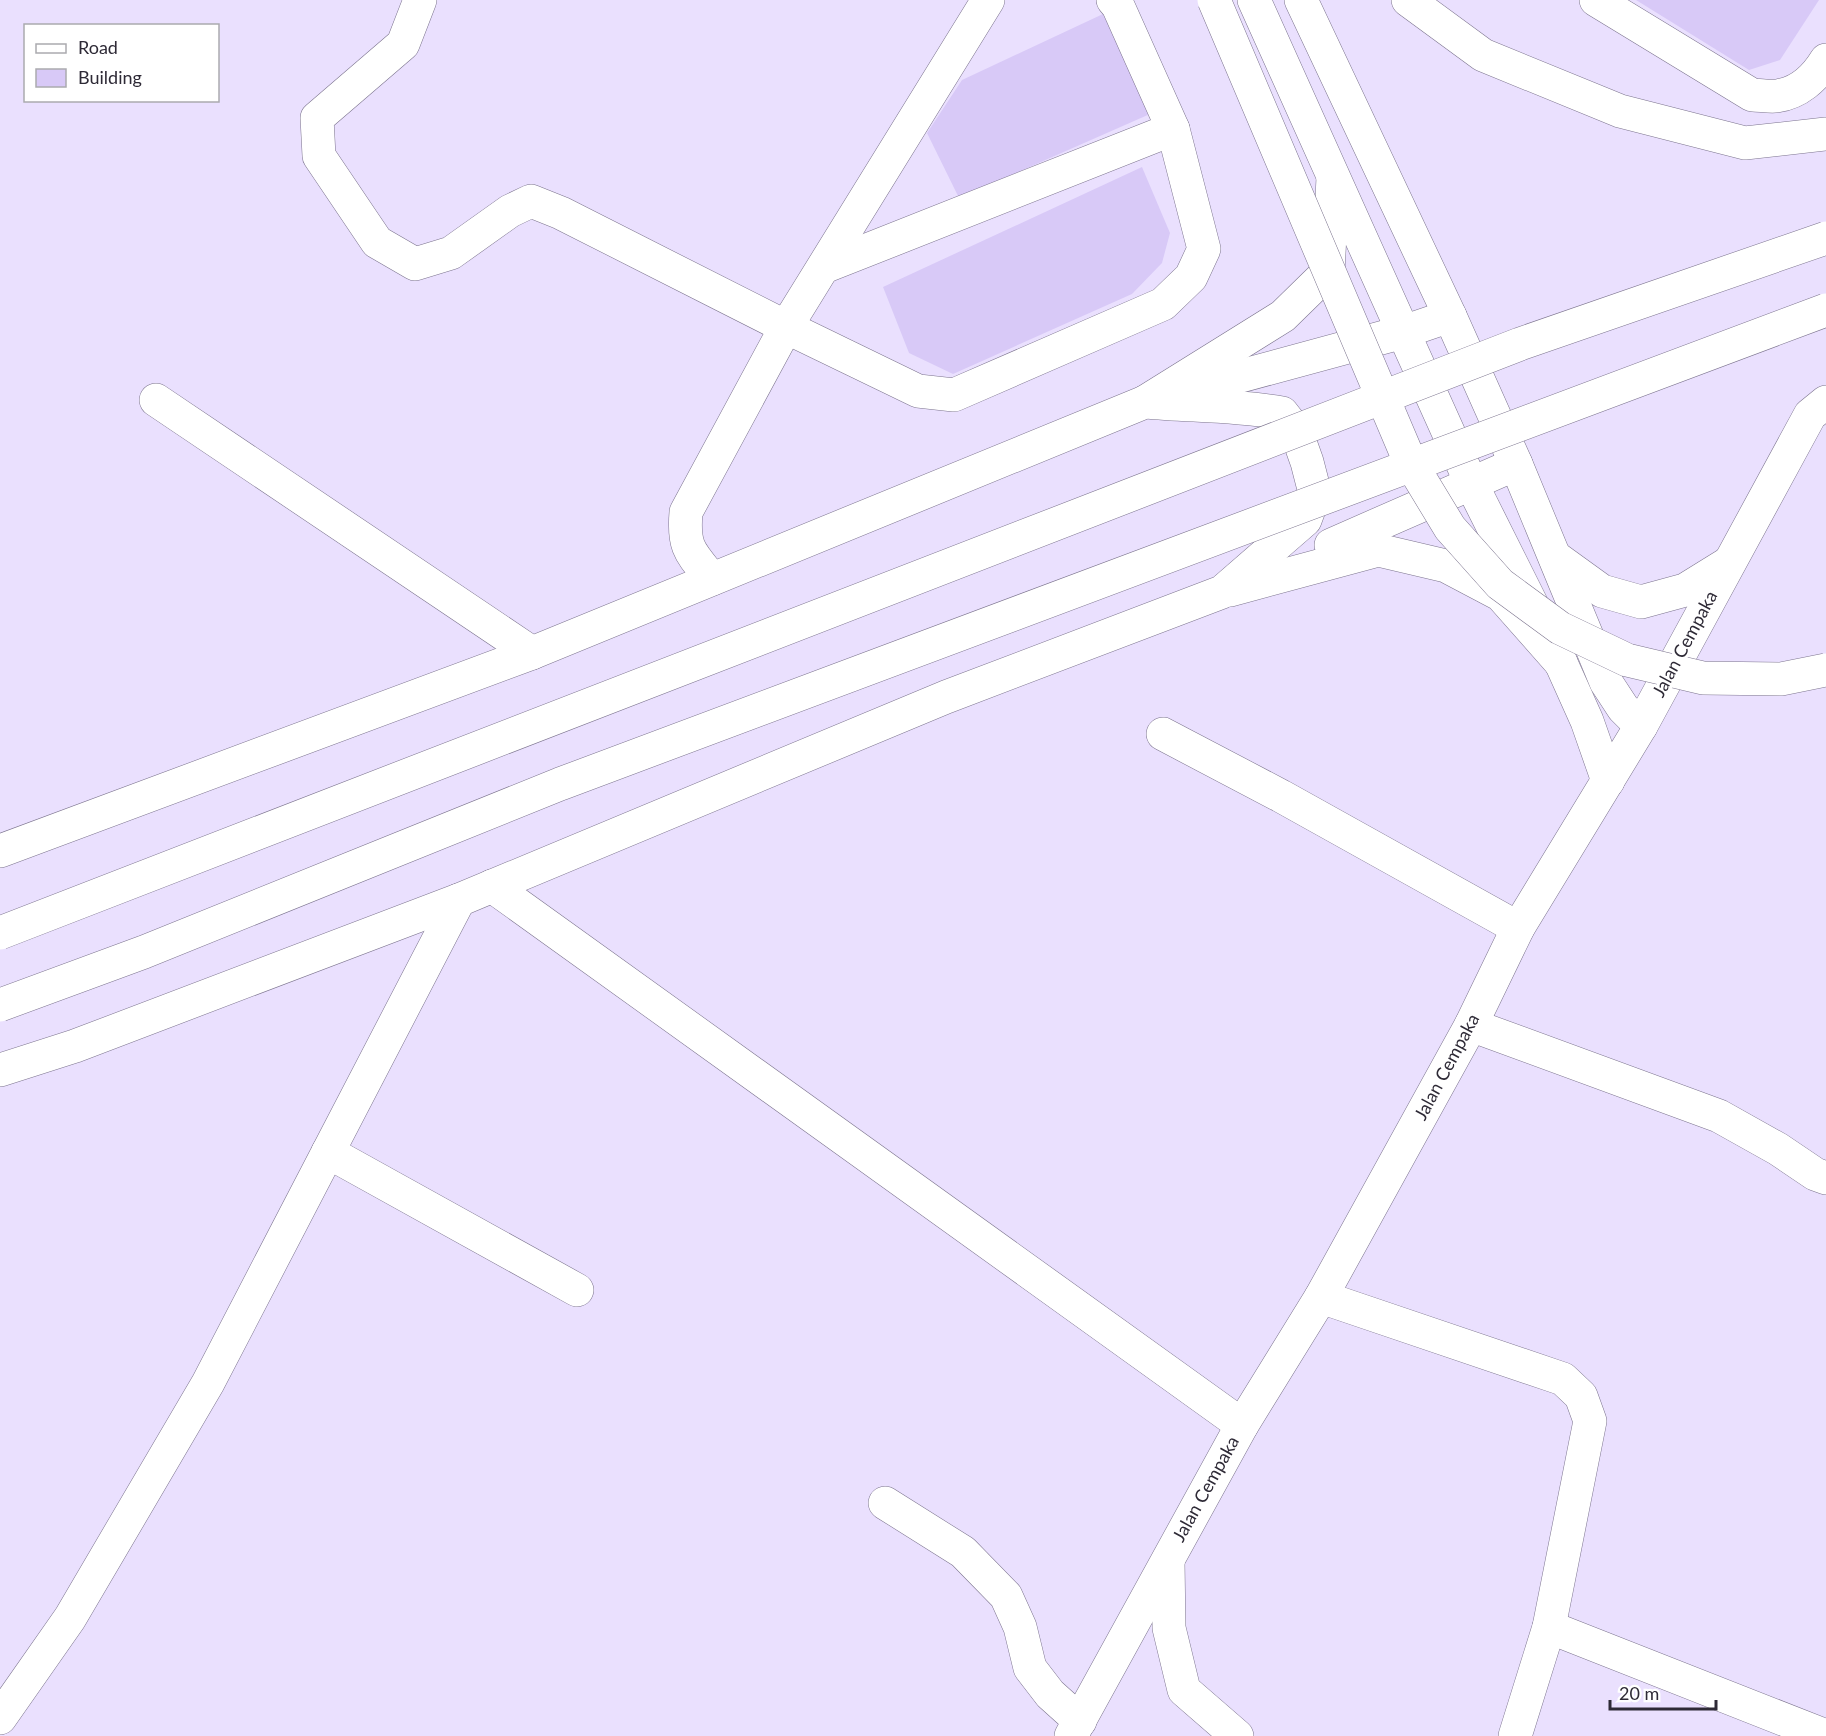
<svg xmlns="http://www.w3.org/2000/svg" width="1826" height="1736" font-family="Lato,sans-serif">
<rect width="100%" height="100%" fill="#eae0fe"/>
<g fill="#d8c9f7">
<polygon points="1636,0 1819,0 1780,60 1749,70"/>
<polygon points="1103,14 1150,114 959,198 927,133 962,80"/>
<polygon points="1142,167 1170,233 1162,263 1132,294 953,374 909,353 883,287"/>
</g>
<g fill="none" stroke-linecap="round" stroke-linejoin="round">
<defs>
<g id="minor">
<polyline points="420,0 403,44 317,118 319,156 377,242 415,264 451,253 510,211 531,201 561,213 786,327 918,391 954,395 1163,304 1191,277 1204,249 1173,129 1118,6 1113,0"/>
<path d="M1596,0L1752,95C1760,95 1769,97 1777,96C1798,93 1815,78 1826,60"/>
<polyline points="824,267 1173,129"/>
<polyline points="156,400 532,653"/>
<path d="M712,579C690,552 683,548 686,512L786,327L988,0"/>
<polyline points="1163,734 1281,796 1518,928"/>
<polyline points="492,886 1242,1425"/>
<polyline points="1471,1025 1719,1116 1778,1149 1815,1174 1826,1178"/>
<polyline points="328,1152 577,1290"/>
<polyline points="1321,1297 1563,1379 1581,1396 1590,1421 1549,1627 1515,1736"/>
<polyline points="885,1503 963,1552 1006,1596 1020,1627 1030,1668 1050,1694 1080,1721"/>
<polyline points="1168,1561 1169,1628 1184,1690 1237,1736"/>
<polyline points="1549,1627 1826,1736"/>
<polyline points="0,1718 70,1618 208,1383 459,900"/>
<polyline points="1071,1736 1242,1425 1321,1297 1471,1025 1518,928 1641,726 1810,415 1826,402"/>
</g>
<g id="major">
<polyline points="1254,0 1472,485 1561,663 1587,721 1608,781"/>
<polyline points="1301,0 1450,316 1516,464 1606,682 1623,708 1641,726"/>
<polyline points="1555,557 1602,591 1641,602 1685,590 1727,564"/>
</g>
<g id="highway">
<polyline points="1408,0 1483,55 1620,111 1745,143 1826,134"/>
<polyline points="1178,393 1403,332 1450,316"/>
<polyline points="1145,402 1283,316 1328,272 1333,178"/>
<polyline points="1331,545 1516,464"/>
<polyline points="1230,590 1378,550 1446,566 1501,595 1561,663"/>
<path d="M0,851L532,653L1145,402C1190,406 1237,405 1282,413L1296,431L1307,462L1315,493L1305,520L1222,592L946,697L459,900L75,1046L0,1070"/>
</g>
</defs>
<use href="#minor" stroke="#7c748e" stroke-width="34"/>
<use href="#major" stroke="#7c748e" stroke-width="34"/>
<use href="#highway" stroke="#7c748e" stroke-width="34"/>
<use href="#minor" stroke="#fff" stroke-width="33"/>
<use href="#major" stroke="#fff" stroke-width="33"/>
<use href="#highway" stroke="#fff" stroke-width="33"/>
<defs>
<g id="highway-bridge">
<polyline points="1214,0 1410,462 1450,528 1500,584 1560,628 1627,660 1703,678 1781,679 1826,670"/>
<polyline points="0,933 1520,344 1826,238"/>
<polyline points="0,1005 144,952 560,784 1826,310"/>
</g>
</defs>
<use href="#highway-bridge" stroke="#7c748e" stroke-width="34" stroke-linecap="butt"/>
<use href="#highway-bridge" stroke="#fff" stroke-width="33"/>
</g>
<g text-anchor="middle" stroke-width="6" stroke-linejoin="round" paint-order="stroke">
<g font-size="18" fill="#2e2a36" stroke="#fff">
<text transform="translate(1685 644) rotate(-62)" y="6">Jalan Cempaka</text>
<text transform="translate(1447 1067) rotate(-62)" y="6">Jalan Cempaka</text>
<text transform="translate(1206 1489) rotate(-61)" y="6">Jalan Cempaka</text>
</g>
</g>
<rect x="24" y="24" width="195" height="78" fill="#ffffff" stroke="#abaaaf" stroke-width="1.5"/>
<rect x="36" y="44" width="30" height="9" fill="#ffffff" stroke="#abaaaf" stroke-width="1.5"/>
<text x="78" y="54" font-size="18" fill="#2e2a36">Road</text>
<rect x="36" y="69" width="30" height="18" fill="#d8c9f7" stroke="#abaaaf" stroke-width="1.5"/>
<text x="78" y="84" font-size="18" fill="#2e2a36">Building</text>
<path d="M1610 1700v9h106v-9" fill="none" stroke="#2e2a36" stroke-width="3"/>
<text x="1619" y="1700" font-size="18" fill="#2e2a36" stroke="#ffffff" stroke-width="4.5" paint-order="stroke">20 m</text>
</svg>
